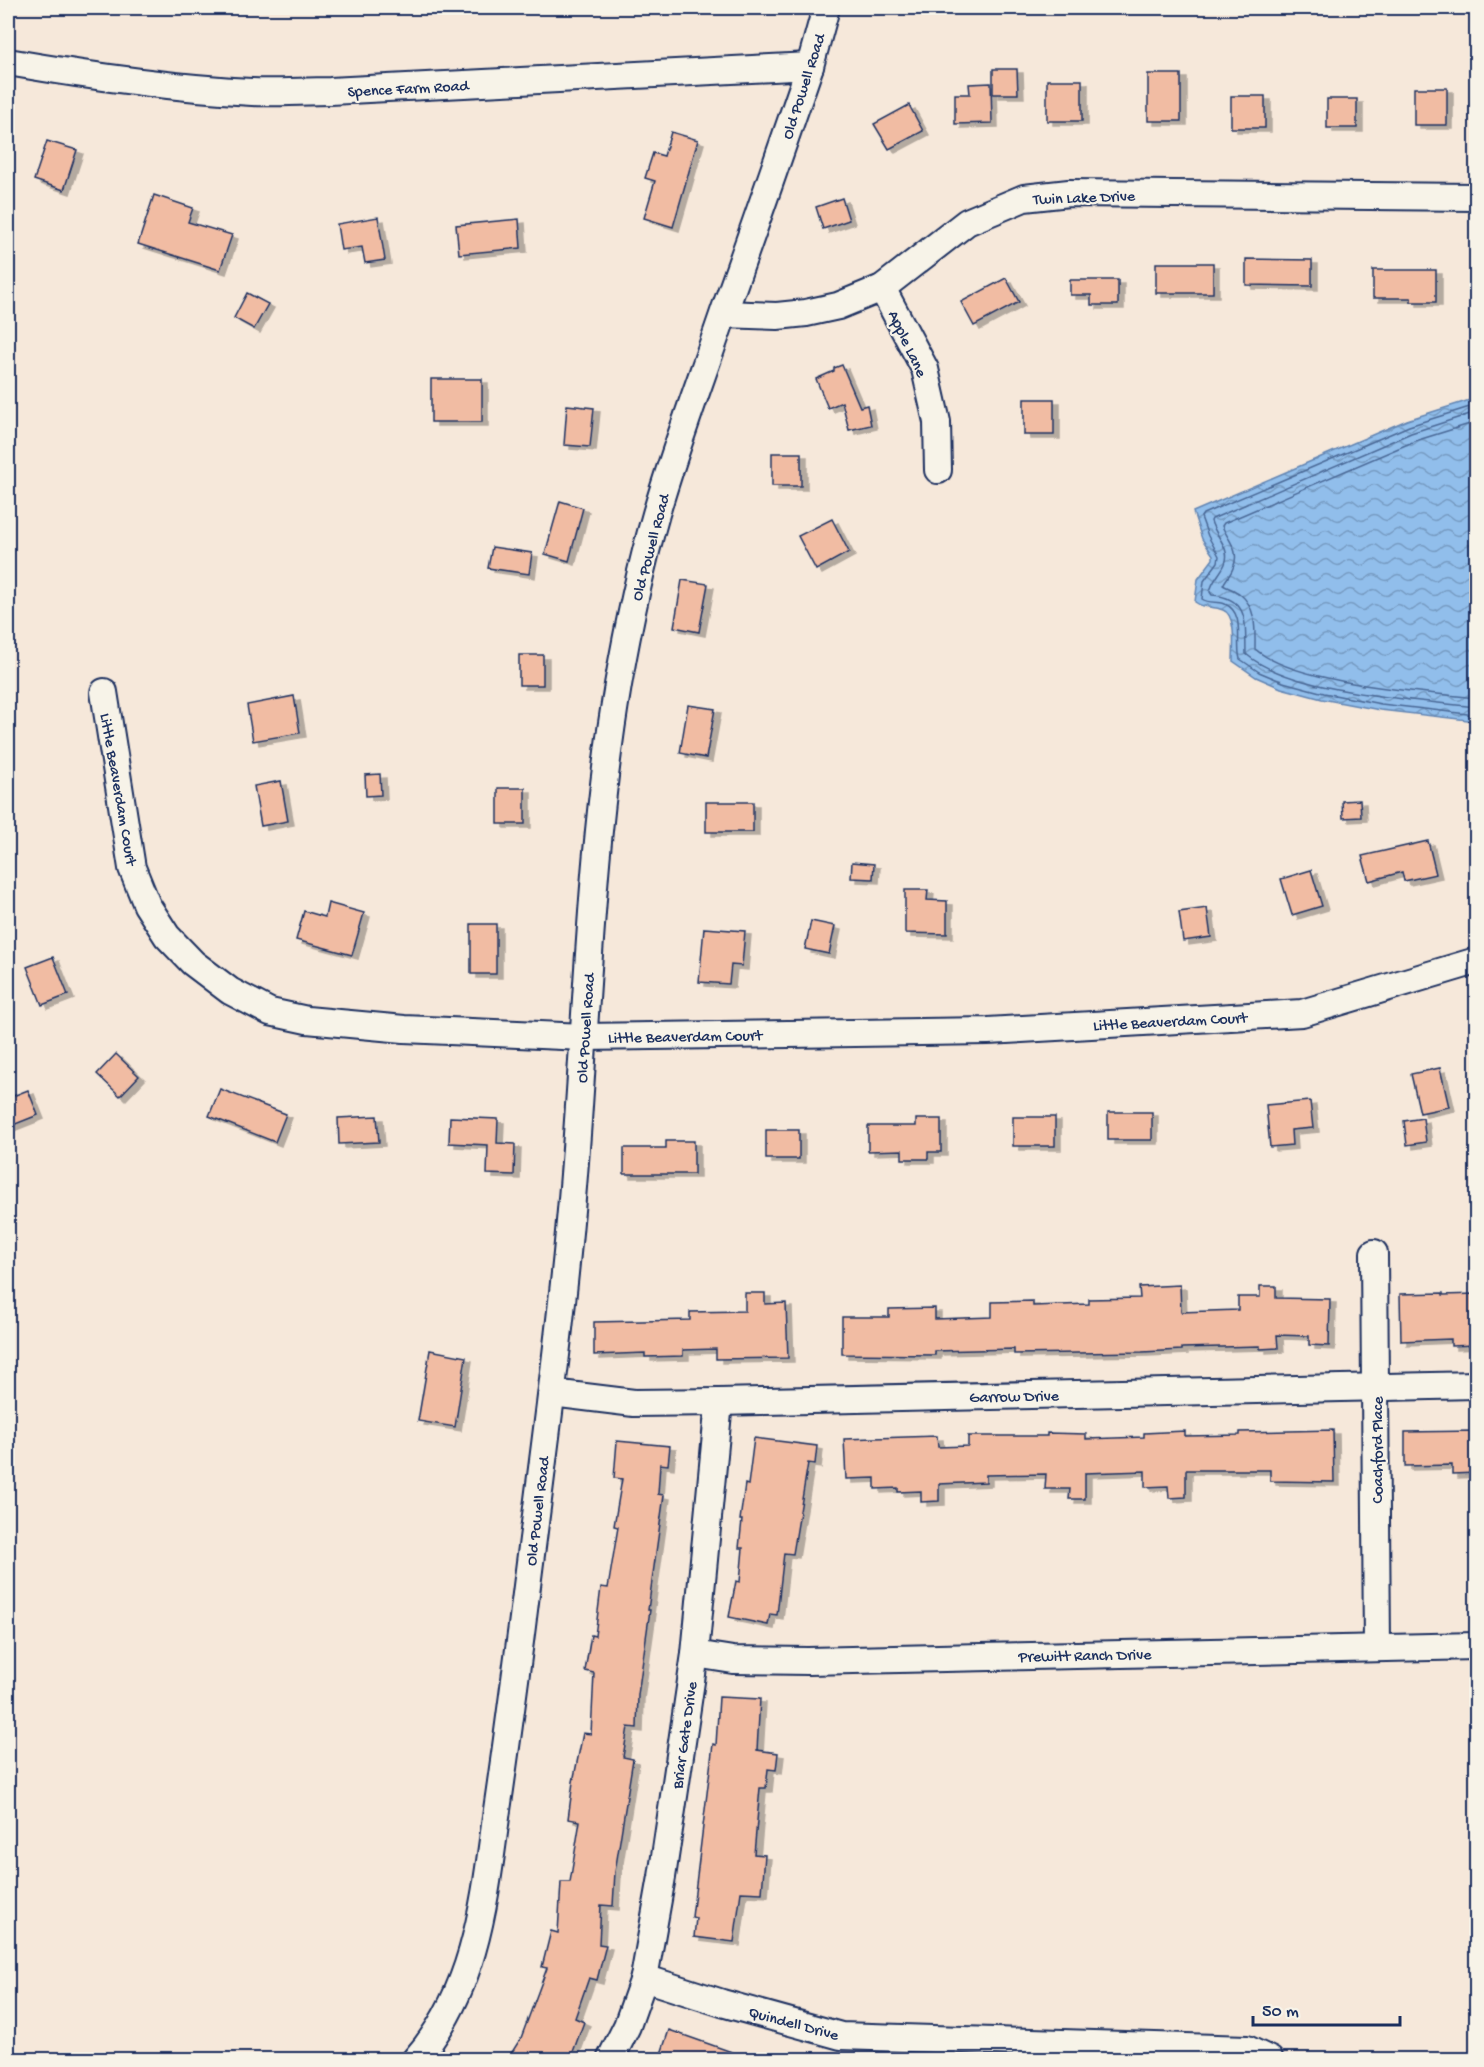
<svg xmlns="http://www.w3.org/2000/svg" width="1484" height="2067" font-family="'Gochi Hand',sans-serif">
<defs>
<pattern id="water-waves" width="16" height="10" patternUnits="userSpaceOnUse" patternTransform="scale(1.5)"><rect width="16" height="10" fill="#91beeb"/><path d="M0 5q4-4 8 0t8 0" fill="none" stroke="#769bc2"/></pattern>
<filter id="shadow"><feDropShadow dx="6" dy="4" stdDeviation="0" flood-color="#0004"/></filter>
</defs>
<rect width="100%" height="100%" fill="#f6e8da"/>
<filter id="ink" filterUnits="userSpaceOnUse"><feTurbulence type="fractalNoise" baseFrequency=".0167" numOctaves="2"/><feDisplacementMap in="SourceGraphic" scale="12" xChannelSelector="R" yChannelSelector="G"/><feConvolveMatrix kernelMatrix="1 2 1 2 8 2 1 2 1" color-interpolation-filters="sRGB"/></filter>
<g filter="url(#ink)">
<path fill="url(#water-waves)" stroke="#6285b3" stroke-width="1.5" d="M1476,398V721L1380,710L1322,699L1281,688L1256,677L1233,661C1233,648 1237,615 1223,610C1212,605 1206,610 1195,602L1198,579L1213,559V555L1202,539L1193,512L1407,420Z"/>
<g fill="none" stroke-linecap="round" stroke-linejoin="round">
<g stroke="#4a6896" stroke-width="1.5">
<path d="M1476,405L1409,426L1203,514L1201,517L1208,536L1219,556L1218,562L1204,581L1202,599C1209,604 1217,601 1225,604C1246,613 1235,643 1240,659L1259,672L1283,682L1324,693L1381,704L1476,715"/>
<path d="M1476,412L1411,433L1212,519L1211,521C1214,532 1224,542 1226,552C1230,567 1212,577 1210,592L1212,595C1250,598 1245,624 1246,654C1291,693 1416,700 1476,707"/>
<path d="M1476,422L1415,441L1224,523L1222,526C1228,540 1241,551 1233,568C1231,574 1226,579 1223,585C1228,588 1235,590 1240,594C1257,608 1255,630 1255,649C1295,684 1422,692 1476,698"/>
</g>
</g>
<g fill="#f1bca3" stroke="#1b2f5e" stroke-width="1.5" filter="url(#shadow)">
<polygon points="993,69 1017,69 1018,94 993,94"/>
<rect x="1148" y="74" width="33" height="47"/>
<rect x="1047" y="80" width="35" height="41"/>
<polygon points="991,83 992,123 955,124 955,94 970,94 969,84"/>
<rect x="1414" y="88" width="33" height="37"/>
<rect x="1231" y="96" width="34" height="32"/>
<rect x="1327" y="99" width="30" height="29"/>
<polygon points="909,105 923,131 889,149 874,124"/>
<polygon points="671,132 698,140 673,227 644,218 655,181 645,178 653,153 664,156"/>
<polygon points="47,141 77,150 64,190 34,180"/>
<polygon points="154,195 193,208 188,222 232,235 220,270 138,244"/>
<polygon points="842,198 849,220 823,229 816,207"/>
<polygon points="378,217 385,260 365,263 362,247 341,250 337,224"/>
<polygon points="519,219 521,248 459,254 456,225"/>
<polygon points="1246,259 1312,260 1312,286 1246,285"/>
<rect x="1156" y="263" width="57" height="30"/>
<polygon points="1373,270 1436,270 1436,302 1411,302 1411,298 1373,298"/>
<polygon points="1006,278 1019,302 974,326 961,302"/>
<polygon points="1070,280 1118,280 1118,305 1091,305 1091,295 1070,295"/>
<polygon points="247,293 268,304 254,329 234,318"/>
<polygon points="842,365 860,407 867,405 871,425 849,430 842,402 828,408 816,379 834,371 834,368"/>
<rect x="431" y="379" width="51" height="43"/>
<rect x="1024" y="399" width="30" height="36"/>
<polygon points="567,405 594,408 590,447 564,445"/>
<rect x="772" y="453" width="29" height="33"/>
<polygon points="560,501 583,508 569,561 545,554"/>
<polygon points="832,519 849,552 816,570 798,536"/>
<polygon points="492,547 532,553 529,574 488,568"/>
<polygon points="682,580 708,584 699,632 674,627"/>
<rect x="519" y="655" width="24" height="30"/>
<polygon points="294,696 300,733 253,741 247,705"/>
<polygon points="688,705 715,709 706,758 680,753"/>
<polygon points="380,774 381,795 366,796 365,775"/>
<polygon points="281,781 288,821 261,826 254,786"/>
<rect x="498" y="788" width="27" height="36"/>
<polygon points="1360,800 1361,817 1343,818 1342,801"/>
<rect x="706" y="802" width="47" height="30"/>
<polygon points="1428,841 1436,874 1404,881 1402,872 1369,881 1362,856"/>
<polygon points="852,862 874,864 873,879 851,878"/>
<polygon points="1311,870 1322,906 1292,915 1281,879"/>
<polygon points="905,890 928,890 927,900 947,901 947,934 905,933"/>
<polygon points="328,903 364,913 352,955 296,940 304,911 325,917"/>
<polygon points="1207,908 1211,937 1183,941 1179,912"/>
<polygon points="811,921 835,926 829,954 805,949"/>
<rect x="471" y="924" width="25" height="50"/>
<polygon points="704,928 745,931 742,966 731,965 729,984 699,982"/>
<polygon points="53,957 68,995 42,1005 27,967"/>
<polygon points="116,1054 139,1076 120,1096 97,1074"/>
<polygon points="1440,1068 1449,1107 1420,1113 1411,1074"/>
<polygon points="220,1089 286,1114 275,1142 209,1116"/>
<polygon points="28,1090 38,1115 8,1127 8,1098"/>
<polygon points="1310,1101 1313,1128 1291,1130 1292,1145 1270,1147 1266,1105"/>
<rect x="1108" y="1112" width="44" height="28"/>
<polygon points="377,1116 379,1142 339,1144 338,1118"/>
<polygon points="450,1117 498,1119 497,1143 515,1144 514,1175 487,1174 488,1145 449,1143"/>
<rect x="1013" y="1117" width="42" height="29"/>
<polygon points="1423,1118 1426,1142 1407,1145 1404,1121"/>
<polygon points="916,1119 941,1119 941,1152 928,1152 928,1159 902,1159 902,1150 868,1151 868,1126 916,1126"/>
<rect x="766" y="1130" width="33" height="29"/>
<polygon points="666,1141 694,1141 694,1174 624,1174 624,1148 666,1148"/>
<polygon points="1180,1285 1181,1312 1238,1310 1238,1297 1260,1297 1260,1286 1276,1286 1276,1298 1330,1299 1329,1346 1309,1345 1309,1336 1277,1335 1278,1348 1260,1349 1260,1346 1182,1348 1182,1350 1142,1352 1014,1354 1014,1349 935,1351 935,1355 842,1354 842,1317 889,1317 889,1309 935,1308 935,1319 992,1317 992,1302 1033,1301 1033,1306 1089,1304 1089,1299 1140,1298 1139,1287"/>
<polygon points="745,1293 765,1293 765,1304 786,1303 788,1358 716,1359 716,1349 683,1350 683,1356 645,1357 645,1353 594,1355 594,1322 690,1320 690,1312 745,1311"/>
<polygon points="1443,1293 1443,1295 1476,1294 1476,1345 1451,1346 1451,1339 1401,1341 1400,1294"/>
<polygon points="430,1350 466,1357 455,1427 418,1421"/>
<polygon points="1333,1430 1334,1482 1270,1481 1270,1470 1186,1470 1186,1497 1169,1498 1168,1486 1145,1487 1145,1471 1085,1473 1085,1499 1069,1499 1070,1489 1045,1489 1046,1474 986,1475 986,1482 939,1484 939,1501 921,1502 921,1491 898,1492 898,1488 875,1489 875,1478 846,1479 844,1439 937,1436 938,1447 968,1446 968,1436 1047,1436 1047,1433 1086,1434 1086,1439 1144,1437 1144,1433 1185,1431 1185,1436 1240,1435 1240,1432"/>
<polygon points="1476,1431 1476,1473 1452,1474 1452,1465 1405,1466 1405,1432"/>
<polygon points="754,1438 817,1446 815,1464 808,1463 793,1554 784,1553 777,1615 770,1614 768,1625 729,1617 736,1581 740,1582 743,1548 739,1548 742,1520 740,1520 745,1484 748,1485"/>
<polygon points="617,1441 670,1446 668,1465 660,1464 658,1494 664,1495 648,1610 650,1610 638,1695 637,1728 628,1727 623,1757 633,1759 615,1872 613,1906 601,1905 599,1944 606,1945 597,1980 589,1978 575,2018 584,2022 570,2060 507,2060 521,2038 547,1968 542,1967 551,1931 558,1933 561,1882 570,1882 580,1821 568,1819 573,1782 583,1733 591,1734 594,1673 585,1671 591,1635 595,1636 601,1587 608,1588 618,1527 614,1526 622,1479 614,1478"/>
<polygon points="719,1697 760,1699 757,1750 778,1753 776,1770 768,1769 766,1788 760,1788 754,1854 765,1855 762,1893 741,1892 734,1942 694,1937 696,1918 692,1917 713,1744 716,1745"/>
<polygon points="669,2030 746,2057 745,2060 659,2060"/>
</g>
<g fill="none" stroke-linecap="round" stroke-linejoin="round">
<defs>
<g id="minor">
<path d="M8,62C89,76 170,88 252,92C278,93 304,91 330,91L810,66"/>
<polyline points="882,288 925,369 937,422 938,470"/>
<polyline points="724,314 777,316 806,313 838,306 882,288 967,222 1024,198 1069,193 1476,197"/>
<polyline points="104,692 132,868 147,905 167,936 193,963 230,991 270,1012 307,1020 404,1029 584,1037 988,1031 1302,1013 1476,961"/>
<polyline points="1374,1253 1377,1647"/>
<polyline points="552,1393 634,1403 719,1402 1476,1385"/>
<polyline points="695,1654 733,1660 808,1661 1476,1646"/>
<polyline points="644,1978 722,2003 841,2036 1247,2049 1270,2060"/>
<path d="M415,2060C477,1990 485,1898 497,1810C506,1749 514,1688 522,1626C540,1480 561,1334 573,1187C587,1019 590,851 618,685C628,627 640,570 656,514C676,445 702,377 725,309C754,229 782,147 810,66L826,8"/>
<polyline points="610,2060 627,2026 644,1978 662,1877 695,1654 719,1402"/>
</g>
</defs>
<use href="#minor" stroke="#1b2f5e" stroke-width="30"/>
<use href="#minor" stroke="#f7f3e8" stroke-width="26"/>
</g>
</g>
<g text-anchor="middle" stroke-width="4.5" stroke-linejoin="round" paint-order="stroke">
<g font-size="16" fill="#1b2f5e" stroke="#f7f3e8">
<text transform="translate(802 86) rotate(-72)" y="6">Old Powell Road</text>
<text transform="translate(408 87) rotate(-3)" y="6">Spence Farm Road</text>
<text transform="translate(1084 196) rotate(-2)" y="6">Twin Lake Drive</text>
<text transform="translate(909 343) rotate(65)" y="6">Apple Lane</text>
<text transform="translate(649 547) rotate(-75)" y="6">Old Powell Road</text>
<text transform="translate(120 789) rotate(80)" y="6">Little Beaverdam Court</text>
<text transform="translate(1170 1020) rotate(-3)" y="6">Little Beaverdam Court</text>
<text transform="translate(584 1028) rotate(-86)" y="6">Old Powell Road</text>
<text transform="translate(685 1035) rotate(-1)" y="6">Little Beaverdam Court</text>
<text transform="translate(1014 1395) rotate(-1)" y="6">Garrow Drive</text>
<text transform="translate(1376 1450) rotate(-90)" y="6">Coachford Place</text>
<text transform="translate(536 1511) rotate(-83)" y="6">Old Powell Road</text>
<text transform="translate(1085 1654) rotate(-1)" y="6">Prewitt Ranch Drive</text>
<text transform="translate(683 1735) rotate(-82)" y="6">Briar Gate Drive</text>
<text transform="translate(794 2022) rotate(15)" y="6">Quindell Drive</text>
</g>
</g>
<rect width="1484" height="2067" fill="none" stroke="#f7f3e8" stroke-width="30"/>
<rect x="15" y="15" width="1454" height="2037" fill="none" stroke="#1b2f5e" stroke-width="2" filter="url(#ink)"/>
<path d="M1253 2016v9h147v-9" fill="none" stroke="#1b2f5e" stroke-width="3"/>
<text x="1262" y="2016" font-size="18" fill="#1b2f5e" stroke="#f7f3e8" stroke-width="4.5" paint-order="stroke">50 m</text>
</svg>
